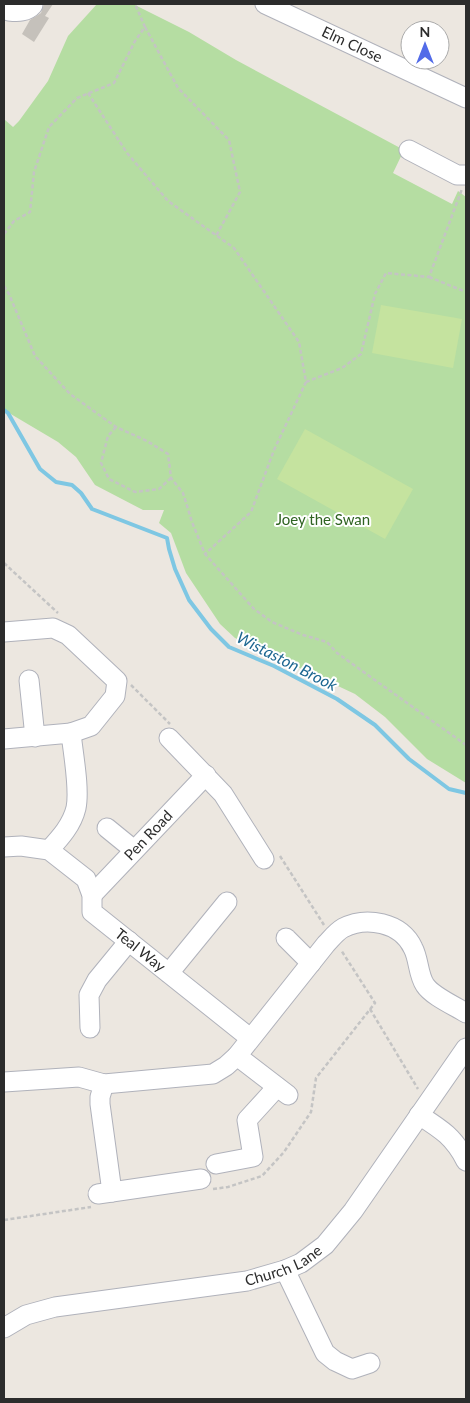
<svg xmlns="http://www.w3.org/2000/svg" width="470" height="1403" font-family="Lato,sans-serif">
<rect width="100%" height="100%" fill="#ece7e0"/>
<polygon fill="#b5dda2" points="97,4 133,4 189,32 236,60 404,150 393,173 452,204 458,191 466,197 466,783 427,759 385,717 355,694 235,638 220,624 186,573 171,533 159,523 164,510 143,510 95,485 76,457 58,442 4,410 4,119 13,127 19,121 48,81 68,36"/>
<g fill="#c5e39f">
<polygon points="381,305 462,319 453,368 372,353"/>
<polygon points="305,429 413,489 385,539 277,479"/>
</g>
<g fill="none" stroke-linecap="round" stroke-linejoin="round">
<polyline stroke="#7ec7e3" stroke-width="4" points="4,410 8,413 40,469 56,482 72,485 81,493 92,509 167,538 169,549 175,569 189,600 211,629 229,647 274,666 337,699 375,725 409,759 449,789 466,793"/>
</g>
<polygon fill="#c5c1bb" points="44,4 53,4 45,16 49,18 34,42 22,34 30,20 41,13"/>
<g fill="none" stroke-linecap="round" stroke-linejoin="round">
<defs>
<g id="minor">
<path d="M5,4L9,11C18,12 27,12 33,5"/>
<path id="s1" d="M265,4L466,98"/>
<polyline points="409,150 457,175 466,175"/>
<polyline points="4,632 53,628 68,635 117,681 115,696 91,726 71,733"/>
<polyline points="29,680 35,737"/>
<polyline points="169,738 223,794 264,859"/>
<path d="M4,739L71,733C73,753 80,789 76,808C72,825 60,838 49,850"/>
<polyline points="107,828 134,850"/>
<path id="s2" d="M4,847L21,846L49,850L86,879L92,895V912L250,1038"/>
<path id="s3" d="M92,895L206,775"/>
<polyline points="286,938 311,963"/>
<polyline points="169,973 227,902"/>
<polyline points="90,1028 89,995 97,980 129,941"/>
<polyline points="237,1056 288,1095"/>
<path d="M4,1082L79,1077L104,1084L213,1074L226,1066L237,1056L326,944C331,939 336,932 343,928C366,916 401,922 413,948C419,959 418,975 425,985C432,996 455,1006 466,1013"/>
<polyline points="104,1084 100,1097 100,1104 112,1192"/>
<path d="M419,1115C441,1129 454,1137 466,1161"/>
<polyline points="216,1164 253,1157 247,1120 277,1087"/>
<polyline points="98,1194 201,1179"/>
<polyline points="285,1270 325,1353 335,1361 352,1369 370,1363"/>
<path id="s4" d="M4,1328L26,1315L55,1307L247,1281L285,1270L301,1263L325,1245L353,1211L466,1048"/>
</g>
</defs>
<use href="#minor" stroke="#b0b2bb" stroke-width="21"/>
<g stroke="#c4c4c4" stroke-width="2.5" stroke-dasharray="4 2.5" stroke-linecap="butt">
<polyline points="145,27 178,88 229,140 240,192 216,236"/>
<polyline points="88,93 127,153 168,201 234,248 299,342 306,382 274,450 251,512 205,554"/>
<polyline points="4,234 14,221 30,212 34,172 49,127 77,98 114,83 135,41 145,27 135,4"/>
<polyline points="429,277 466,292"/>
<polyline points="4,286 9,294 35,356 70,394 116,427 147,441 168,454 171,478 183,493 192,522 205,554 254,609 272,622 303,635 327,642 337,653 466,745"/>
<polyline points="306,382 342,368 361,354 375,294 386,273 429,277 462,189"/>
<polyline points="116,427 108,436 101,463 109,479 135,492 159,489 171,478"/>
<polyline points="4,563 58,613"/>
<polyline points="131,685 170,724"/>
<polyline points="280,856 324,925"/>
<polyline points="370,1009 418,1089"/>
<polyline points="213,1189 228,1187 262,1176 284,1152 311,1112 316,1078 375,1003 341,950"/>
<polyline points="4,1220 91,1207"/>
</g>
<use href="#minor" stroke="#fff" stroke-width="19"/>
</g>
<g text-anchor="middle" stroke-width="4" stroke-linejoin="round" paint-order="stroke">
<g font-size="15" fill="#2c2c2c" stroke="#fff">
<text dy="5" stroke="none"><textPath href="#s1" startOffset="96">Elm Close</textPath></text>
<text dy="5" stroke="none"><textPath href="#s3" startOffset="82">Pen Road</textPath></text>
<text dy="5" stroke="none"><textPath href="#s2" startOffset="188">Teal Way</textPath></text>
<text dy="5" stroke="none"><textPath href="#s4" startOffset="289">Church Lane</textPath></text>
</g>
<g font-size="15" fill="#2f6322" stroke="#fff">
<text x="323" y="525">Joey the Swan</text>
</g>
<g font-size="16" font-style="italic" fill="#1c6690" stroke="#fff">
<text transform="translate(287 661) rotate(27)" y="6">Wistaston Brook</text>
</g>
</g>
<rect width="470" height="1403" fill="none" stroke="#2c2c2c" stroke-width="10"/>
<g transform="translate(425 45)"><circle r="24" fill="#ffffff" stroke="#ababab"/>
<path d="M0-4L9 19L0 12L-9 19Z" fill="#526be8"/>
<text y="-8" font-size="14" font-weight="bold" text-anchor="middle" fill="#2c2c2c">N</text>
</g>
</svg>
